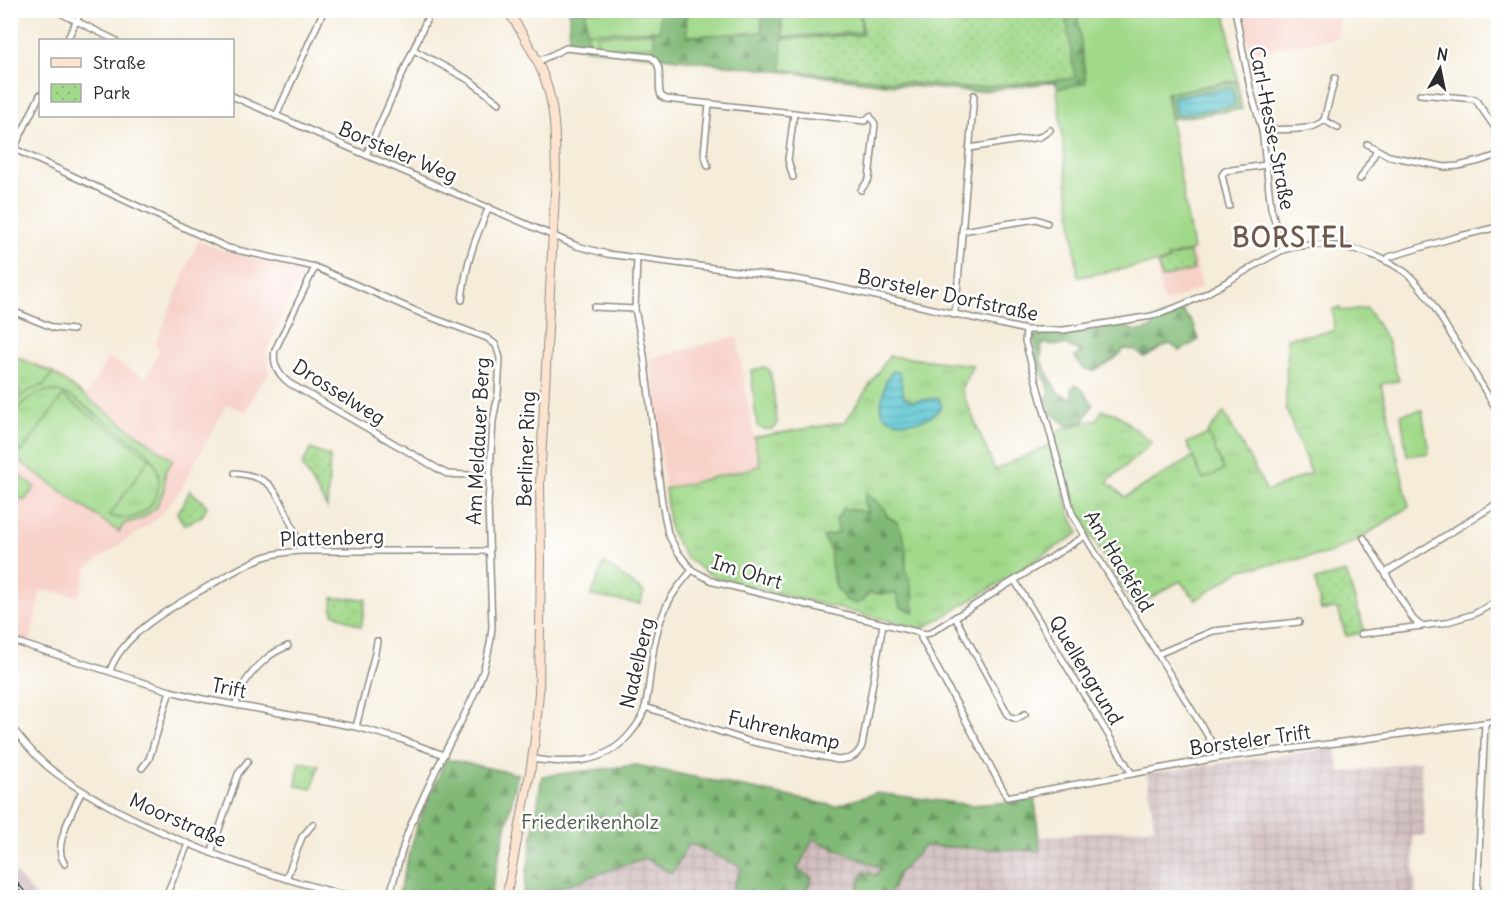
<svg xmlns="http://www.w3.org/2000/svg" width="1509" height="908" font-family="Delius,sans-serif">
<defs>
<pattern id="industrial-grid" width="8" height="8" patternUnits="userSpaceOnUse" patternTransform="scale(1.5)"><rect width="8" height="8" fill="#d2bfc0"/><path d="M0 4h8M4 0v8" fill="none" stroke="#b4a4a5"/></pattern>
<pattern id="grass-tufts" width="24" height="20" patternUnits="userSpaceOnUse" patternTransform="scale(1.5)"><rect width="24" height="20" fill="#a1d98a"/><path d="M3 7l-1-3M5 7V3M7 7l1-3M15 17l-1-3M17 17v-4M19 17l1-3" fill="none" stroke="#8bba77"/></pattern>
<pattern id="forest-firs" width="22" height="20" patternUnits="userSpaceOnUse" patternTransform="scale(1.5)"><rect width="22" height="20" fill="#80b976"/><path d="M5 1l3.5 6h-7zM16 11l3.5 6h-7z" fill="#699761"/></pattern>
<pattern id="park-dots" width="8" height="8" patternUnits="userSpaceOnUse" patternTransform="scale(1.5)"><rect width="8" height="8" fill="#a1d98a"/><path d="M2 2h.1M6 6h.1" fill="none" stroke="#8bba77" stroke-width="1.8" stroke-linecap="round"/></pattern>
<pattern id="water-rules" width="6" height="5" patternUnits="userSpaceOnUse" patternTransform="scale(1.5)"><rect width="6" height="5" fill="#5ac6d1"/><path d="M0 2.5h6" fill="none" stroke="#4ba1aa"/></pattern>
</defs>
<rect width="100%" height="100%" fill="#fff"/>
<filter id="ink" filterUnits="userSpaceOnUse"><feTurbulence type="fractalNoise" baseFrequency=".0167" numOctaves="2"/><feDisplacementMap in="SourceGraphic" scale="12" xChannelSelector="R" yChannelSelector="G"/><feConvolveMatrix kernelMatrix="1 2 1 2 8 2 1 2 1" color-interpolation-filters="sRGB"/></filter>
<filter id="wash" filterUnits="userSpaceOnUse"><feTurbulence type="fractalNoise" baseFrequency=".008" numOctaves="4" result="noise"/><feDisplacementMap in="SourceGraphic" scale="24" xChannelSelector="R" yChannelSelector="G"/><feGaussianBlur stdDeviation="1.35" result="paint"/><feColorMatrix in="noise" values="0 0 0 0 0 0 0 0 0 0 0 0 0 0 0 0 0 1.4 0 .05"/><feComposite in="paint" operator="in"/></filter>
<g filter="url(#wash)">
<rect width="100%" height="100%" fill="#f5ecd9"/>
<g fill="#f7d1c8">
<polygon points="1241,11 1334,11 1340,16 1337,37 1251,53"/>
<polygon points="198,241 228,252 302,271 303,274 266,353 269,365 269,374 260,384 246,412 227,404 195,462 182,488 158,518 88,567 79,596 41,590 30,642 11,637 10,360 15,354 53,370 86,396 108,357 146,378 160,349 155,345"/>
<polygon points="1193,250 1202,287 1164,304 1156,263 1168,261 1167,257"/>
<polygon points="737,336 749,410 760,466 665,489 650,359"/>
</g>
<g fill="url(#industrial-grid)">
<polygon points="1336,748 1339,773 1420,761 1425,835 1413,836 1416,897 888,898 899,873 924,846 1040,851 1040,837 1154,827 1147,773"/>
<polygon points="813,839 859,858 881,868 876,875 863,872 855,898 802,897 812,878 797,870"/>
<polygon points="689,843 743,867 728,897 532,898"/>
</g>
<polygon fill="#d2bfc0" points="10,868 11,868 36,897 21,897 11,886"/>
<g fill="url(#grass-tufts)" stroke="#66825a" stroke-width="1.5">
<polygon points="653,31 654,56 588,49 587,32"/>
<polygon points="1340,307 1341,311 1367,308 1387,340 1399,381 1381,384 1409,507 1361,538 1331,553 1241,570 1196,600 1180,581 1135,607 1077,513 1054,432 1097,419 1102,410 1117,414 1152,443 1107,482 1125,497 1193,457 1203,479 1224,470 1207,433 1224,412 1267,491 1311,473 1286,409 1287,338 1334,331 1333,309"/>
<path d="M14,356L53,373L44,385C31,389 17,399 11,411V407L16,400L11,396V393L16,397L21,391L11,384V361Z"/>
<polygon points="889,356 973,365 961,389 995,470 1051,444 1071,517 1079,533 993,587 922,629 715,578 686,558 670,531 665,489 760,466 754,437 845,422"/>
<path d="M47,391L59,392L72,397L144,449C174,476 156,525 115,518C109,517 104,514 98,511L21,454C2,426 16,398 47,391Z"/>
</g>
<g fill="url(#forest-firs)" stroke="#567250" stroke-width="1.5" fill-rule="evenodd">
<polygon points="781,10 783,37 861,32 860,11 861,11 863,35 782,39 1075,78 1065,11 1077,11 1086,83 1058,89 1055,82 974,92 885,84 654,56 653,31 660,30 659,11 686,11 688,36 762,32 761,11"/>
<polygon points="569,11 587,11 588,49 569,45"/>
<path d="M1237,81L1242,109L1172,119L1167,93ZM1231,88L1235,105L1173,98L1174,97Z"/>
<path d="M1180,308L1194,325L1199,340L1180,351L1170,344C1160,347 1154,354 1144,357L1134,350L1124,349C1116,360 1105,365 1093,371L1082,368L1075,357L1081,352L1067,345L1042,344L1041,360L1058,393L1073,399L1071,389L1076,385L1083,391L1093,404L1084,421L1067,426L1052,414L1046,399L1050,392L1036,359V347L1033,336L1084,332L1126,325C1134,334 1141,331 1152,328L1154,319L1170,314Z"/>
<polygon points="866,492 885,509 887,516 898,523 904,539 906,555 906,571 914,597 913,604 915,612 900,607 896,593 878,594 868,593 863,601 855,604 845,600 836,587 832,571 830,549 823,537 839,532 836,520 843,508 868,512 864,503"/>
<polygon points="446,759 518,774 490,897 405,898 398,896 417,825"/>
<polygon points="636,765 835,806 876,793 972,805 1035,800 1040,851 924,846 899,873 888,897 855,897 863,872 876,875 881,868 813,839 797,870 812,878 802,897 728,898 742,867 689,843 672,873 645,858 532,897 523,896 542,776"/>
</g>
<g fill="url(#park-dots)" stroke="#66825a" stroke-width="1.5">
<polygon points="861,11 1065,11 1075,78 966,88 782,70 782,39 863,35"/>
<polygon points="1189,252 1194,270 1161,278 1158,264 1168,262 1168,258"/>
<polygon points="311,449 330,457 327,508 302,465"/>
<polygon points="190,490 207,506 202,516 184,525 177,513 183,505"/>
<polygon points="604,563 644,592 640,604 591,596"/>
<polygon points="1346,572 1365,632 1346,636 1338,609 1321,610 1315,580"/>
<polygon points="332,598 366,599 361,627 333,613"/>
<polygon points="299,762 319,765 312,789 296,786"/>
</g>
<g fill="#a1d98a" stroke="#66825a" stroke-width="1.5" fill-rule="evenodd">
<polygon points="586,11 659,11 660,30 587,32"/>
<polygon points="686,11 761,11 762,32 687,36"/>
<polygon points="781,11 860,11 861,32 783,37"/>
<polygon points="1077,11 1225,11 1237,80 1166,93 1193,250 1167,257 1168,261 1078,277 1057,89 1086,83"/>
<polygon points="653,33 654,46 598,48 597,35"/>
<path d="M765,367L770,371L772,382L777,422L775,428C767,430 763,431 757,426L751,370Z"/>
<path d="M53,373L173,460L165,472L164,490L156,508L141,519L124,524L119,532L11,455V411L20,397L28,391L44,385ZM47,391L59,392L72,397L144,449C177,478 151,531 109,516L150,458L63,396L21,453C2,426 16,398 47,391Z"/>
<polygon points="1422,410 1429,453 1407,456 1401,414"/>
<polygon points="1208,434 1224,470 1203,479 1187,443"/>
<polygon points="14,471 35,487 24,501 11,491 11,476"/>
</g>
<g fill="url(#water-rules)" stroke="#42787e" stroke-width="1.5">
<polygon points="1232,88 1235,105 1176,115 1173,97"/>
<path d="M894,371L900,373L904,397L912,401L939,398L942,406C939,410 936,413 932,416C920,423 893,426 883,414C879,407 882,398 884,391C885,383 887,375 894,371Z"/>
</g>
</g>
<g filter="url(#ink)">
<g fill="none" stroke-linecap="round" stroke-linejoin="round">
<defs>
<g id="street">
<polyline points="54,10 115,40"/>
<polyline points="1235,10 1250,88 1262,130 1271,208 1283,250"/>
<polyline points="67,40 82,10"/>
<polyline points="414,50 469,80 499,103"/>
<path d="M537,62L566,48L651,57C665,67 656,82 661,96L666,99L865,121L870,116L875,124L869,179L861,190"/>
<polyline points="1420,94 1475,99 1498,132"/>
<path d="M232,96L366,155L577,246L607,254L790,278L818,283L1026,330H1064L1152,316C1199,303 1240,272 1283,250C1323,238 1371,248 1405,272C1415,279 1422,290 1430,300L1498,412"/>
<polyline points="276,116 324,10"/>
<polyline points="1324,120 1338,128"/>
<path d="M1262,130C1280,128 1311,133 1324,120L1335,78"/>
<polyline points="1367,144 1389,156 1445,167 1458,166 1480,161 1498,155"/>
<path d="M10,147L228,248L315,267L425,315L487,338L496,345L500,358L498,394L493,421L488,504L492,627C489,673 466,712 445,752C433,776 421,801 410,827C401,849 396,874 389,898"/>
<polyline points="969,148 1040,137 1050,130"/>
<polyline points="366,155 431,10"/>
<polyline points="10,157 40,95"/>
<polyline points="708,166 704,153 709,104"/>
<polyline points="793,177 788,160 794,113"/>
<polyline points="1360,179 1377,150"/>
<polyline points="1229,206 1222,175 1225,171 1266,165"/>
<polyline points="962,231 1036,219 1047,223"/>
<polyline points="637,258 635,309 644,355 662,503 668,534 677,551 692,570 714,582 925,634 930,633 1085,536"/>
<polyline points="1386,261 1389,257 1456,237 1498,227"/>
<path d="M315,267L275,350C272,364 279,375 289,383L447,474L489,476"/>
<path d="M462,300C466,263 474,241 489,207"/>
<polyline points="594,307 635,309"/>
<polyline points="10,310 54,328 73,330"/>
<polyline points="954,315 956,305 974,95"/>
<polyline points="1026,330 1025,341 1072,513 1085,536 1214,746 1217,758"/>
<path d="M235,473C245,474 258,477 267,483C280,492 297,535 300,551"/>
<polyline points="1364,538 1413,619 1421,626"/>
<polyline points="1385,573 1498,503"/>
<polyline points="1015,581 1132,774"/>
<polyline points="955,617 1009,716 1016,719 1025,714"/>
<polyline points="921,633 921,638 1007,797 1217,758 1328,744 1498,721"/>
<polyline points="1361,634 1444,623 1474,614 1498,601"/>
<polyline points="10,640 170,691 203,699 356,727 400,739 444,755"/>
<polyline points="1158,654 1213,631 1299,622"/>
<path d="M110,671C123,631 180,603 214,583C230,574 246,564 264,557C276,553 288,552 300,551H489"/>
<path d="M236,705C239,686 253,670 267,658C272,653 281,649 288,646"/>
<path d="M645,707L748,741L838,760C851,759 856,757 862,746L883,624"/>
<path d="M10,725C22,740 33,754 47,766C67,783 90,795 113,808C190,849 273,878 358,898"/>
<polyline points="356,727 375,653 377,641"/>
<path d="M532,759C569,764 603,765 629,735C636,727 643,717 645,707C647,700 648,691 649,684C652,660 654,635 664,612C670,596 681,583 692,570"/>
<polyline points="142,768 149,759 170,691"/>
<polyline points="211,853 238,774 248,761"/>
<path d="M65,864C64,862 61,858 61,855C57,839 75,806 82,791"/>
<polyline points="286,879 302,837 313,824"/>
<polyline points="165,898 188,844"/>
<polyline points="1477,898 1485,723"/>
</g>
<path id="secondary" d="M506,898L530,773L535,739L539,692L541,558L540,484L556,174C555,146 556,116 548,89C540,61 524,35 507,10"/>
</defs>
<use href="#street" stroke="#908c82" stroke-width="8"/>
<use href="#secondary" stroke="#908c82" stroke-width="10"/>
<use href="#street" stroke="#fff" stroke-width="5"/>
<use href="#secondary" stroke="#fde4d1" stroke-width="8"/>
<defs>
<polyline id="rail" points="10,877 28,898"/>
</defs>
<use href="#rail" stroke="#2b2b2b" stroke-width="4.5"/>
<use href="#rail" stroke="#fff" stroke-width="2" stroke-dasharray="7" stroke-linecap="butt"/>
</g>
</g>
<g text-anchor="middle" stroke-width="5" stroke-linejoin="round" paint-order="stroke">
<g font-size="20" fill="#2b2b2b" stroke="#fff">
<text transform="translate(1272 128) rotate(79)" y="7">Carl-Hesse-Straße</text>
<text transform="translate(398 152) rotate(23)" y="7">Borsteler Weg</text>
<text transform="translate(948 295) rotate(12)" y="7">Borsteler Dorfstraße</text>
<text transform="translate(339 392) rotate(32)" y="7">Drosselweg</text>
<text transform="translate(478 441) rotate(-87)" y="7">Am Meldauer Berg</text>
<text transform="translate(526 449) rotate(-88)" y="7">Berliner Ring</text>
<text transform="translate(332 538) rotate(-2)" y="7">Plattenberg</text>
<text transform="translate(1119 561) rotate(59)" y="7">Am Hackfeld</text>
<text transform="translate(747 572) rotate(17)" y="7">Im Ohrt</text>
<text transform="translate(637 663) rotate(-77)" y="7">Nadelberg</text>
<text transform="translate(1086 670) rotate(59)" y="7">Quellengrund</text>
<text transform="translate(229 688) rotate(11)" y="7">Trift</text>
<text transform="translate(784 730) rotate(13)" y="7">Fuhrenkamp</text>
<text transform="translate(1250 740) rotate(-8)" y="7">Borsteler Trift</text>
<text transform="translate(178 820) rotate(24)" y="7">Moorstraße</text>
</g>
<g font-size="20" fill="#4e5f48" stroke="#fff">
<text x="590" y="829">Friederikenholz</text>
</g>
<g font-size="26" font-weight="bold" letter-spacing="1.5" fill="#70584b" stroke="#fff">
<text x="1293" y="247">BORSTEL</text>
</g>
</g>
<rect width="1509" height="908" fill="none" stroke="#fff" stroke-width="36"/>
<rect x="39" y="39" width="195" height="78" fill="#ffffff" stroke="#aaaaaa" stroke-width="1.5"/>
<rect x="51" y="58" width="30" height="9" fill="#fde4d1" stroke="#aaaaaa" stroke-width="1.5"/>
<text x="93" y="69" font-size="18" fill="#2b2b2b">Straße</text>
<rect x="51" y="84" width="30" height="18" fill="url(#park-dots)" stroke="#aaaaaa" stroke-width="1.5"/>
<text x="93" y="99" font-size="18" fill="#2b2b2b">Park</text>
<g transform="translate(1440 69) rotate(9)" stroke="#ffffff" stroke-width="4.5" paint-order="stroke">
<path d="M0-4.5L10 22L0 15L-10 22Z" fill="#2b2b2b"/>
<text y="-9" font-size="16" font-weight="bold" text-anchor="middle" fill="#2b2b2b">N</text>
</g>
</svg>
